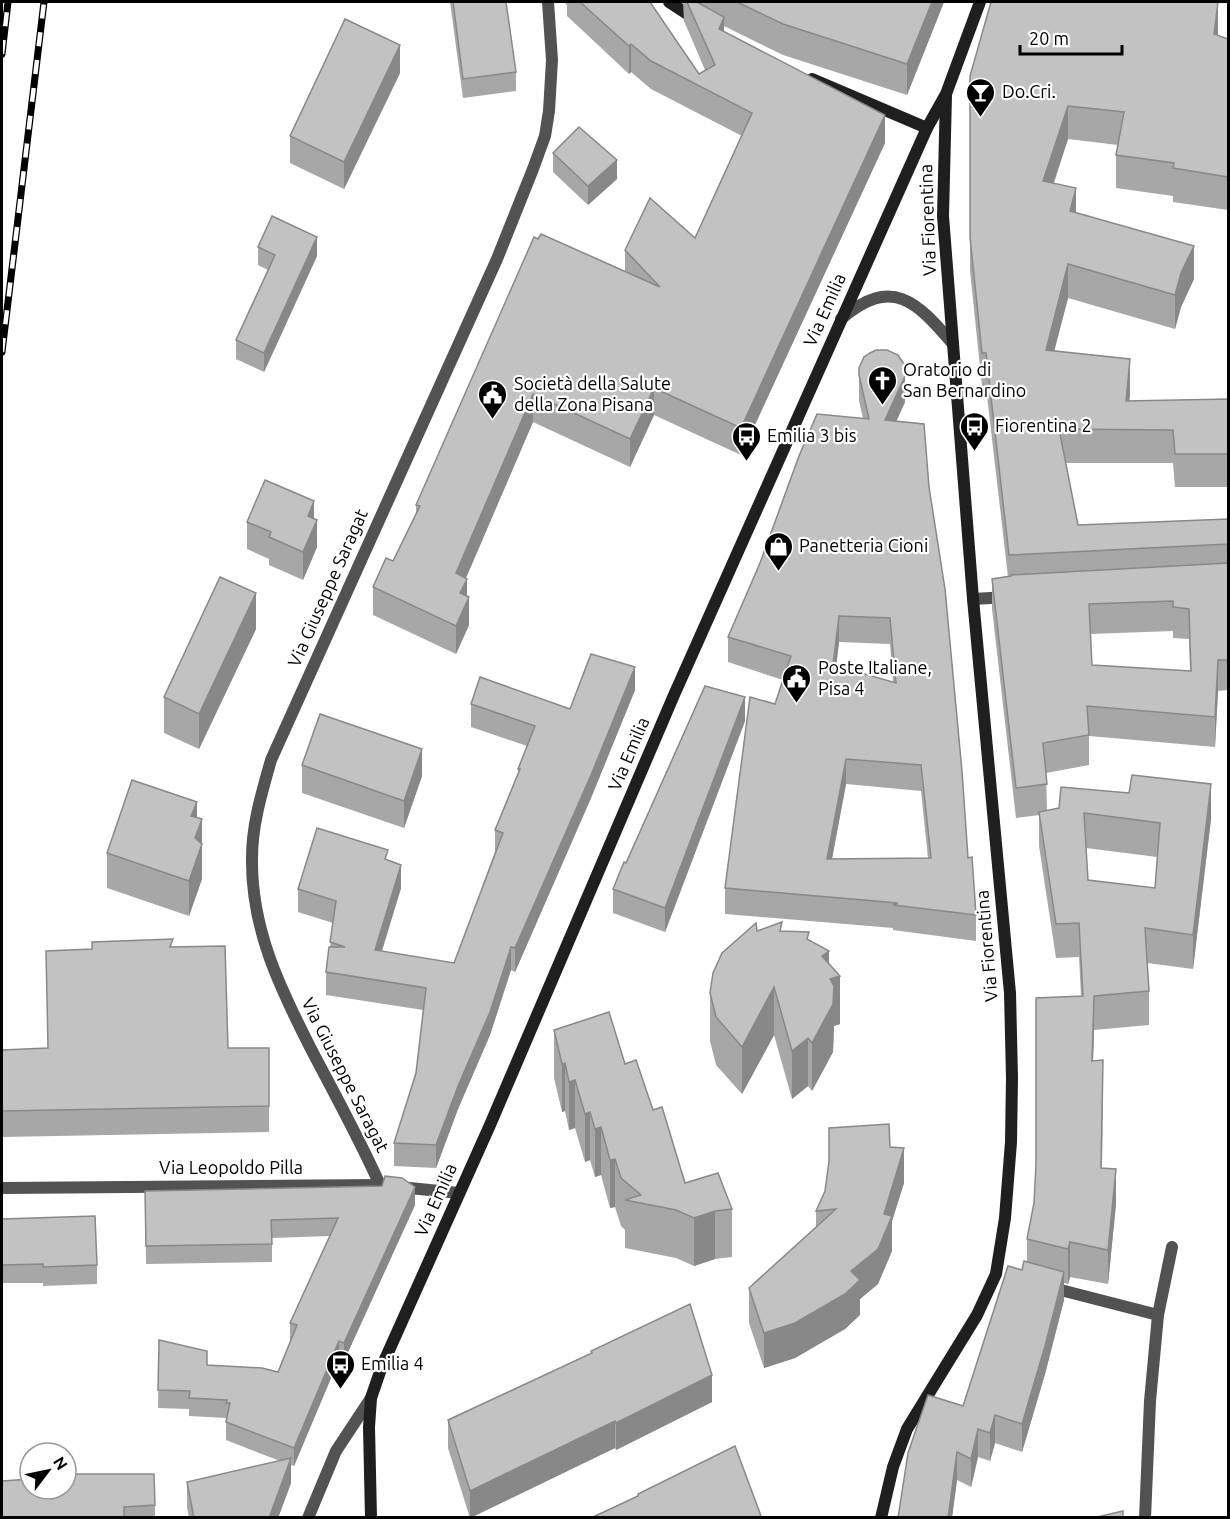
<svg xmlns="http://www.w3.org/2000/svg" width="1230" height="1519" font-family="Ubuntu,sans-serif">
<rect width="100%" height="100%" fill="#fff"/>
<g fill="none" stroke-linecap="round" stroke-linejoin="round">
<g stroke="#525252" stroke-width="12">
<polyline points="973,599 1009,597"/>
<polyline points="1049,1287 1158,1315"/>
<polyline points="1145,1518 1150,1401 1158,1315 1172,1247"/>
</g>
<g stroke="#525252" stroke-width="12">
<path d="M841,319C892,275 917,302 953,344"/>
<path d="M380,1185C359,1138 334,1093 310,1047C279,986 251,928 252,858C252,824 262,792 271,760L497,259L533,169L545,136L549,111L552,60L548,2"/>
<polyline points="2,1188 380,1185 459,1193"/>
<polyline points="308,1518 336,1451 371,1398"/>
</g>
<g stroke="#1f1f1f" stroke-width="12">
<polyline points="669,2 695,19"/>
<polyline points="812,79 927,128"/>
<polyline points="371,1518 369,1427 371,1398 382,1366 490,1125 674,695 927,128 946,94 980,2"/>
<polyline points="881,1518 893,1467 907,1429 977,1315 996,1274 1005,1218 1011,1142 1012,1078 1010,993 973,599 943,216 946,95"/>
</g>
<defs>
<g id="rail">
<polyline points="2,54 8,2"/>
<polyline points="2,352 44,2"/>
</g>
</defs>
<use href="#rail" stroke="#000" stroke-width="7"/>
<use href="#rail" stroke="#fff" stroke-width="4.5" stroke-dasharray="14" stroke-linecap="butt"/>
</g>
<g fill="#a7a7a7" fill-rule="evenodd">
<polygon points="450,2 506,2 516,72 516,91 463,98"/>
<polygon points="564,2 650,2 699,74 705,70 684,21 683,2 944,2 907,95 783,55 724,26 724,32 885,143 741,455 654,415 630,467 533,422 466,578 469,625 456,654 373,615 373,587 393,561 416,513 416,505 625,272 625,250 695,238 742,136 651,89 631,72 629,74 567,16 567,5"/>
<path d="M1218,36L1228,39V210L1173,202V196L1116,188V155L1118,145L1068,139L1054,183L1076,213L1194,279L1181,307L1175,329L1068,298L1054,351L1130,393L1129,401L1228,399V487H1175L1173,463H1066L1078,525L1228,528V690L1218,691L1215,747L1089,736V765L1046,773L1047,810L1211,819L1193,969L1147,963L1149,991V1025L1094,1030L1093,1061L1103,1094L1102,1168L1116,1204L1108,1284L1070,1277L1068,1284L1064,1283V1300L1045,1374L1022,1452L995,1443L990,1461L978,1457L971,1487L957,1480L952,1518H898L963,1406L1022,1270L1027,1262V1239L1081,996L1079,957L1056,958L1039,846V815L1016,818L992,609V579L1008,577L986,387L982,386L970,271V76ZM1173,631V638L1189,639L1190,671L1092,665L1090,634ZM1086,848L1157,857L1155,888L1088,880Z"/>
<polygon points="400,73 344,189 290,163 290,136"/>
<polygon points="553,153 617,179 588,205 553,172"/>
<polygon points="258,247 317,256 264,372 236,359 236,340 268,270 258,265"/>
<path d="M859,368L905,402L896,422L929,487L968,858L976,915V941L893,930V928L725,914V888L783,680L728,662V637L863,418L859,401ZM839,642L890,644L893,682L836,666ZM846,784L921,791L928,858L832,859Z"/>
<polygon points="314,519 317,547 303,580 269,565 269,559 247,549 247,522"/>
<polygon points="256,629 199,749 164,733 164,697"/>
<polygon points="635,690 591,798 515,972 511,970 490,1035 458,1109 436,1168 394,1166 394,1143 416,1073 423,1010 326,995 326,972 330,947 333,923 298,912 298,889 388,860 401,888 382,951 454,963 495,852 495,830 518,775 518,769 527,746 471,727 471,704 570,709"/>
<polygon points="745,721 665,932 613,913 613,889 626,863"/>
<polygon points="302,765 422,776 404,828 302,793"/>
<polygon points="197,817 202,819 202,879 189,916 107,888 107,853"/>
<polygon points="757,931 782,931 809,940 829,964 840,1024 834,1026 833,1052 812,1091 808,1086 792,1099 774,1035 742,1094 716,1065 710,1041 710,993"/>
<polygon points="173,947 228,1048 269,1048 269,1132 2,1137 2,1050 48,1048 46,951"/>
<polygon points="554,1030 625,1064 653,1110 685,1183 732,1209 732,1257 715,1259 694,1266 676,1258 625,1248 625,1230 621,1226 615,1207 610,1208 601,1175 595,1177 590,1160 585,1162 575,1128 569,1130 565,1111 562,1112 554,1078"/>
<polygon points="890,1147 904,1183 892,1221 892,1251 878,1284 860,1299 860,1315 845,1329 795,1358 764,1368 749,1323 749,1288 816,1227 816,1211"/>
<polygon points="145,1191 415,1205 344,1361 339,1359 294,1466 291,1465 291,1483 278,1518 189,1518 187,1507 187,1482 280,1461 226,1440 226,1418 189,1416 189,1409 158,1408 159,1340 207,1365 278,1372 291,1341 290,1340 290,1323 330,1236 272,1238 272,1262 146,1264"/>
<polygon points="2,1219 97,1265 97,1284 43,1286 43,1283 2,1283"/>
<polygon points="591,1351 712,1402 616,1450 615,1448 470,1518 448,1448 448,1420 591,1354"/>
<polygon points="2,1481 155,1505 155,1518 2,1518"/>
</g>
<g fill="#888">
<polygon points="932,2 944,2 907,95 907,64"/>
<polygon points="1218,2 1218,36 1214,34"/>
<polygon points="724,17 724,44 719,29"/>
<polygon points="631,44 631,72 629,74 629,46"/>
<polygon points="400,45 400,73 344,189 344,162"/>
<polygon points="1068,106 1068,139 1043,214 1043,181"/>
<polygon points="885,115 885,143 741,455 741,428"/>
<polygon points="617,160 617,179 588,205 588,186"/>
<polygon points="1076,188 1076,221 1070,211"/>
<polygon points="317,237 317,256 264,372 264,353"/>
<polygon points="1194,246 1194,279 1181,307 1175,329 1175,295 1181,273"/>
<polygon points="1068,264 1068,298 1046,383 1046,350"/>
<polygon points="1130,359 1130,393 1127,430 1126,401"/>
<polygon points="905,376 905,402 885,446 885,420"/>
<polygon points="654,388 654,415 630,467 630,439"/>
<polygon points="533,394 533,422 456,601 456,573"/>
<polygon points="314,501 314,526 317,520 317,547 303,580 303,552 308,516"/>
<polygon points="467,579 467,601 469,597 469,625 456,654 456,626 460,593"/>
<polygon points="256,593 256,629 199,749 199,714"/>
<polygon points="839,616 839,642 833,691 833,665"/>
<polygon points="1218,660 1218,691 1215,747 1215,717"/>
<polygon points="635,667 635,690 591,798 515,972 515,948"/>
<polygon points="745,697 745,721 665,932 665,908"/>
<polygon points="422,749 422,776 404,828 404,801"/>
<polygon points="846,759 846,784 827,885 827,859"/>
<polygon points="1211,784 1211,819 1193,969 1193,935"/>
<polygon points="197,802 197,834 202,819 202,879 189,916 189,881 191,816"/>
<polygon points="401,865 401,888 375,973 375,950"/>
<polygon points="511,947 511,970 490,1035 458,1109 436,1168 436,1145 458,1086"/>
<polygon points="829,951 829,999 822,956"/>
<polygon points="840,976 840,1024 834,1026 833,1052 812,1091 812,1043 830,979"/>
<polygon points="774,987 774,1035 742,1094 742,1047"/>
<polygon points="1094,996 1094,1030 1092,1095 1092,1061"/>
<polygon points="808,1038 808,1086 792,1099 792,1051"/>
<polygon points="565,1063 565,1111 562,1112 562,1064"/>
<polygon points="575,1080 575,1128 569,1130 569,1082"/>
<polygon points="590,1112 590,1160 585,1162 585,1114"/>
<polygon points="601,1127 601,1175 595,1177 595,1129"/>
<polygon points="904,1148 904,1183 892,1221 892,1251 878,1284 860,1299 860,1315 845,1329 795,1358 764,1368 764,1333 851,1271 884,1214"/>
<polygon points="615,1159 615,1207 610,1208 610,1160"/>
<polygon points="1116,1169 1116,1204 1108,1284 1108,1250"/>
<polygon points="415,1187 415,1205 344,1361 344,1343"/>
<polygon points="715,1211 715,1259 694,1266 694,1218"/>
<polygon points="1070,1242 1070,1277 1068,1284 1068,1249"/>
<polygon points="1064,1272 1064,1300 1045,1374 1022,1452 1022,1424"/>
<polygon points="339,1341 339,1359 294,1466 294,1448"/>
<polygon points="712,1375 712,1402 616,1450 616,1423"/>
<polygon points="995,1415 995,1443 990,1461 990,1433"/>
<polygon points="615,1421 615,1448 470,1518 470,1491"/>
<polygon points="978,1429 978,1457 971,1487 971,1459"/>
<polygon points="957,1452 957,1480 952,1518 948,1518"/>
<polygon points="291,1458 291,1483 278,1518 269,1518"/>
</g>
<g fill="#c2c2c2" stroke="#888" stroke-width="1.5" fill-rule="evenodd">
<polygon points="453,2 506,2 516,72 463,79"/>
<polygon points="580,2 650,2 699,74 715,65 687,2 697,2 724,17 719,29 885,115 741,428 654,388 630,439 533,394 456,573 467,579 460,593 469,597 456,626 373,587 386,558 393,561 420,506 416,505 534,237 538,239 541,234 660,287 625,250 650,198 695,238 752,113 651,61 631,44 629,46"/>
<polygon points="737,2 932,2 907,64 783,24"/>
<polygon points="991,2 1218,2 1214,34 1228,39 1228,177 1173,168 1174,163 1116,155 1124,112 1068,106 1043,181 1076,188 1070,211 1194,246 1181,273 1175,295 1068,264 1046,350 1130,359 1126,401 1228,399 1228,454 1175,454 1173,430 1059,429 1078,525 1228,519 1228,544 1009,555 986,353 982,353 970,237 970,76"/>
<polygon points="345,19 400,45 344,162 290,136"/>
<polygon points="579,127 617,160 588,186 553,153"/>
<polygon points="272,216 317,237 264,353 236,340 275,255 258,247"/>
<path d="M876,350H887L898,355L904,364L905,376L885,420L924,424L929,487L945,589L962,771L968,858L972,857L976,915L893,905L898,903L725,888L750,697L775,704L791,656L728,637L760,563L799,456L817,414L869,419L859,375V368L864,357L870,353ZM839,616L890,618L896,683L833,665ZM846,759L921,765L931,858L827,859Z"/>
<polygon points="265,480 314,501 308,516 317,520 303,552 269,537 271,532 247,522"/>
<path d="M1228,563V660H1218L1215,717L1087,706L1089,735L1043,743L1047,784L1016,788L992,579L1011,576V575ZM1173,601V607L1189,609L1191,671L1092,665L1089,604Z"/>
<polygon points="220,577 256,593 199,714 164,697"/>
<polygon points="591,654 635,667 591,775 515,948 511,947 490,1012 458,1086 436,1145 394,1143 416,1073 426,988 326,972 329,947 345,947 330,942 336,901 298,889 317,828 388,850 385,859 401,865 375,950 454,963 503,833 495,830 520,769 518,769 535,726 471,704 480,677 570,709"/>
<polygon points="705,686 745,697 665,908 613,889 624,862 626,863"/>
<polygon points="320,714 422,749 404,801 302,765"/>
<path d="M1132,775L1211,784L1193,935L1145,928L1149,991L1094,996L1092,1061L1103,1060L1101,1168L1116,1169L1108,1250L1070,1242L1068,1249L1027,1239L1034,1203L1036,1164V998L1083,996L1079,923L1056,924L1039,812L1059,808L1061,787L1129,793ZM1084,813L1160,823L1155,888L1088,880Z"/>
<polygon points="132,780 197,802 191,816 202,819 195,838 202,844 189,881 107,853"/>
<polygon points="782,922 780,931 809,932 807,939 829,951 822,956 840,976 830,979 834,986 833,1004 812,1043 808,1038 792,1051 774,987 742,1047 716,1017 710,993 713,973 722,953 756,923 757,931"/>
<polygon points="173,939 170,947 225,946 228,1048 269,1048 269,1106 2,1111 2,1050 48,1048 46,951 92,949 92,942"/>
<polygon points="609,1012 625,1064 636,1060 653,1110 662,1107 685,1183 718,1173 732,1209 715,1211 694,1218 676,1210 625,1200 641,1195 621,1178 615,1159 610,1160 601,1127 595,1129 590,1112 585,1114 575,1080 569,1082 565,1063 562,1064 554,1030"/>
<polygon points="889,1124 890,1147 904,1148 884,1214 892,1216 878,1249 851,1271 860,1280 845,1294 795,1323 764,1333 749,1288 836,1209 816,1211 825,1191 829,1161 829,1128"/>
<polygon points="385,1176 402,1178 415,1187 344,1343 339,1341 294,1448 226,1422 230,1403 226,1403 227,1400 189,1398 190,1391 158,1390 159,1340 207,1351 207,1365 262,1368 278,1372 297,1325 290,1323 338,1218 271,1220 272,1244 146,1246 145,1191 382,1186"/>
<polygon points="95,1216 97,1265 43,1267 43,1264 2,1265 2,1219"/>
<polygon points="1024,1261 1064,1272 1045,1346 1022,1424 995,1415 990,1433 978,1429 971,1459 957,1452 948,1518 898,1518 908,1453 928,1395 963,1406 1008,1266 1022,1270"/>
<polygon points="690,1304 712,1375 616,1423 615,1421 470,1491 448,1420 592,1353 591,1351"/>
<polygon points="735,1446 761,1516 757,1518 591,1518 638,1496 638,1494"/>
<polygon points="291,1458 269,1518 194,1518 187,1482"/>
<polygon points="66,1474 154,1474 155,1505 124,1507 124,1518 2,1518 2,1481 30,1479 30,1489 66,1489"/>
<polygon points="1123,1511 1123,1518 1093,1518"/>
</g>
<defs>
<symbol id="bar-pin" viewBox="-11 -11 22 30"><path d="M0 17L-7.5 6A9.5 9.5 0 1 1 7.5 6Z" fill="#000" stroke="#fff"/><path d="M-6-5H6L.8 .8V4.5H3.5V6h-7V4.5H-.8V.8Z" fill="#fff"/></symbol>
<symbol id="church-pin" viewBox="-11 -11 22 30"><path d="M0 17L-7.5 6A9.5 9.5 0 1 1 7.5 6Z" fill="#000" stroke="#fff"/><path d="M-1.2-6h2.4v3.5h3.3v2.4h-3.3V6h-2.4V-.1h-3.3v-2.4h3.3Z" fill="#fff"/></symbol>
<symbol id="civic-pin" viewBox="-11 -11 22 30"><path d="M0 17L-7.5 6A9.5 9.5 0 1 1 7.5 6Z" fill="#000" stroke="#fff"/><path d="M-.6-6.5H3V-4.5H.6V-3L4-1V1h2V6H-6V1h2V-1L-.6-3ZM-1.2 2.5V6h2.4V2.5Z" fill="#fff"/></symbol>
<symbol id="bus-pin" viewBox="-11 -11 22 30"><path d="M0 17L-7.5 6A9.5 9.5 0 1 1 7.5 6Z" fill="#000" stroke="#fff"/><path d="M-5-6H5V4H4V6H2V4H-2V6H-4V4H-5ZM-3.5-4V0h7V-4ZM-3.5 1.2v1.5H-2V1.2ZM2 1.2v1.5H3.5V1.2Z" fill="#fff"/></symbol>
<symbol id="shop-pin" viewBox="-11 -11 22 30"><path d="M0 17L-7.5 6A9.5 9.5 0 1 1 7.5 6Z" fill="#000" stroke="#fff"/><path d="M-5-2.5h2.3a2.7 3.5 0 0 1 5.4 0H5L5.5 6h-11ZM-1.5-2.5h3a1.5 2.3 0 0 0-3 0Z" fill="#fff"/></symbol>
</defs>
<g fill-rule="evenodd">
<use href="#bar-pin" x="964" y="76" width="33" height="45"/>
<use href="#church-pin" x="866" y="364" width="33" height="45"/>
<use href="#civic-pin" x="476" y="378" width="33" height="45"/>
<use href="#bus-pin" x="958" y="410" width="33" height="45"/>
<use href="#bus-pin" x="730" y="420" width="33" height="45"/>
<use href="#shop-pin" x="762" y="530" width="33" height="45"/>
<use href="#civic-pin" x="780" y="662" width="33" height="45"/>
<use href="#bus-pin" x="324" y="1348" width="33" height="45"/>
</g>
<g text-anchor="middle" stroke-width="4.5" stroke-linejoin="round" paint-order="stroke">
<g font-size="18" fill="#000" stroke="#fff" text-anchor="start">
<text x="1002" y="98">Do.Cri.</text>
<text x="903" y="376">Oratorio di<tspan x="903" dy="21">San Bernardino</tspan></text>
<text x="514" y="390">Società della Salute<tspan x="514" dy="21">della Zona Pisana</tspan></text>
<text x="995" y="432">Fiorentina 2</text>
<text x="767" y="442">Emilia 3 bis</text>
<text x="799" y="552">Panetteria Cioni</text>
<text x="818" y="674">Poste Italiane,<tspan x="818" dy="21">Pisa 4</tspan></text>
<text x="361" y="1370">Emilia 4</text>
</g>
<g font-size="18" fill="#000" stroke="#fff">
<text transform="translate(928 220) rotate(-92)" y="6">Via Fiorentina</text>
<text transform="translate(825 310) rotate(-66)" y="6">Via Emilia</text>
<text transform="translate(328 588) rotate(-66)" y="6">Via Giuseppe Saragat</text>
<text transform="translate(629 754) rotate(-67)" y="6">Via Emilia</text>
<text transform="translate(987 946) rotate(-95)" y="6">Via Fiorentina</text>
<text transform="translate(345 1075) rotate(63)" y="6">Via Giuseppe Saragat</text>
<text x="231" y="1174">Via Leopoldo Pilla</text>
<text transform="translate(436 1200) rotate(-66)" y="6">Via Emilia</text>
</g>
</g>
<rect width="1230" height="1519" fill="none" stroke="#000000" stroke-width="6"/>
<g transform="translate(48 1471) rotate(58)"><circle r="28" fill="#ffffff" stroke="#999999" stroke-width="1.5"/>
<path d="M0-4.5L10 22L0 15L-10 22Z" fill="#000000"/>
<text y="-9" font-size="16" font-weight="bold" text-anchor="middle" fill="#000000">N</text>
</g>
<path d="M1020 45v9h102v-9" fill="none" stroke="#000000" stroke-width="3"/>
<text x="1029" y="45" font-size="18" fill="#000000" stroke="#ffffff" stroke-width="4.5" paint-order="stroke">20 m</text>
</svg>
